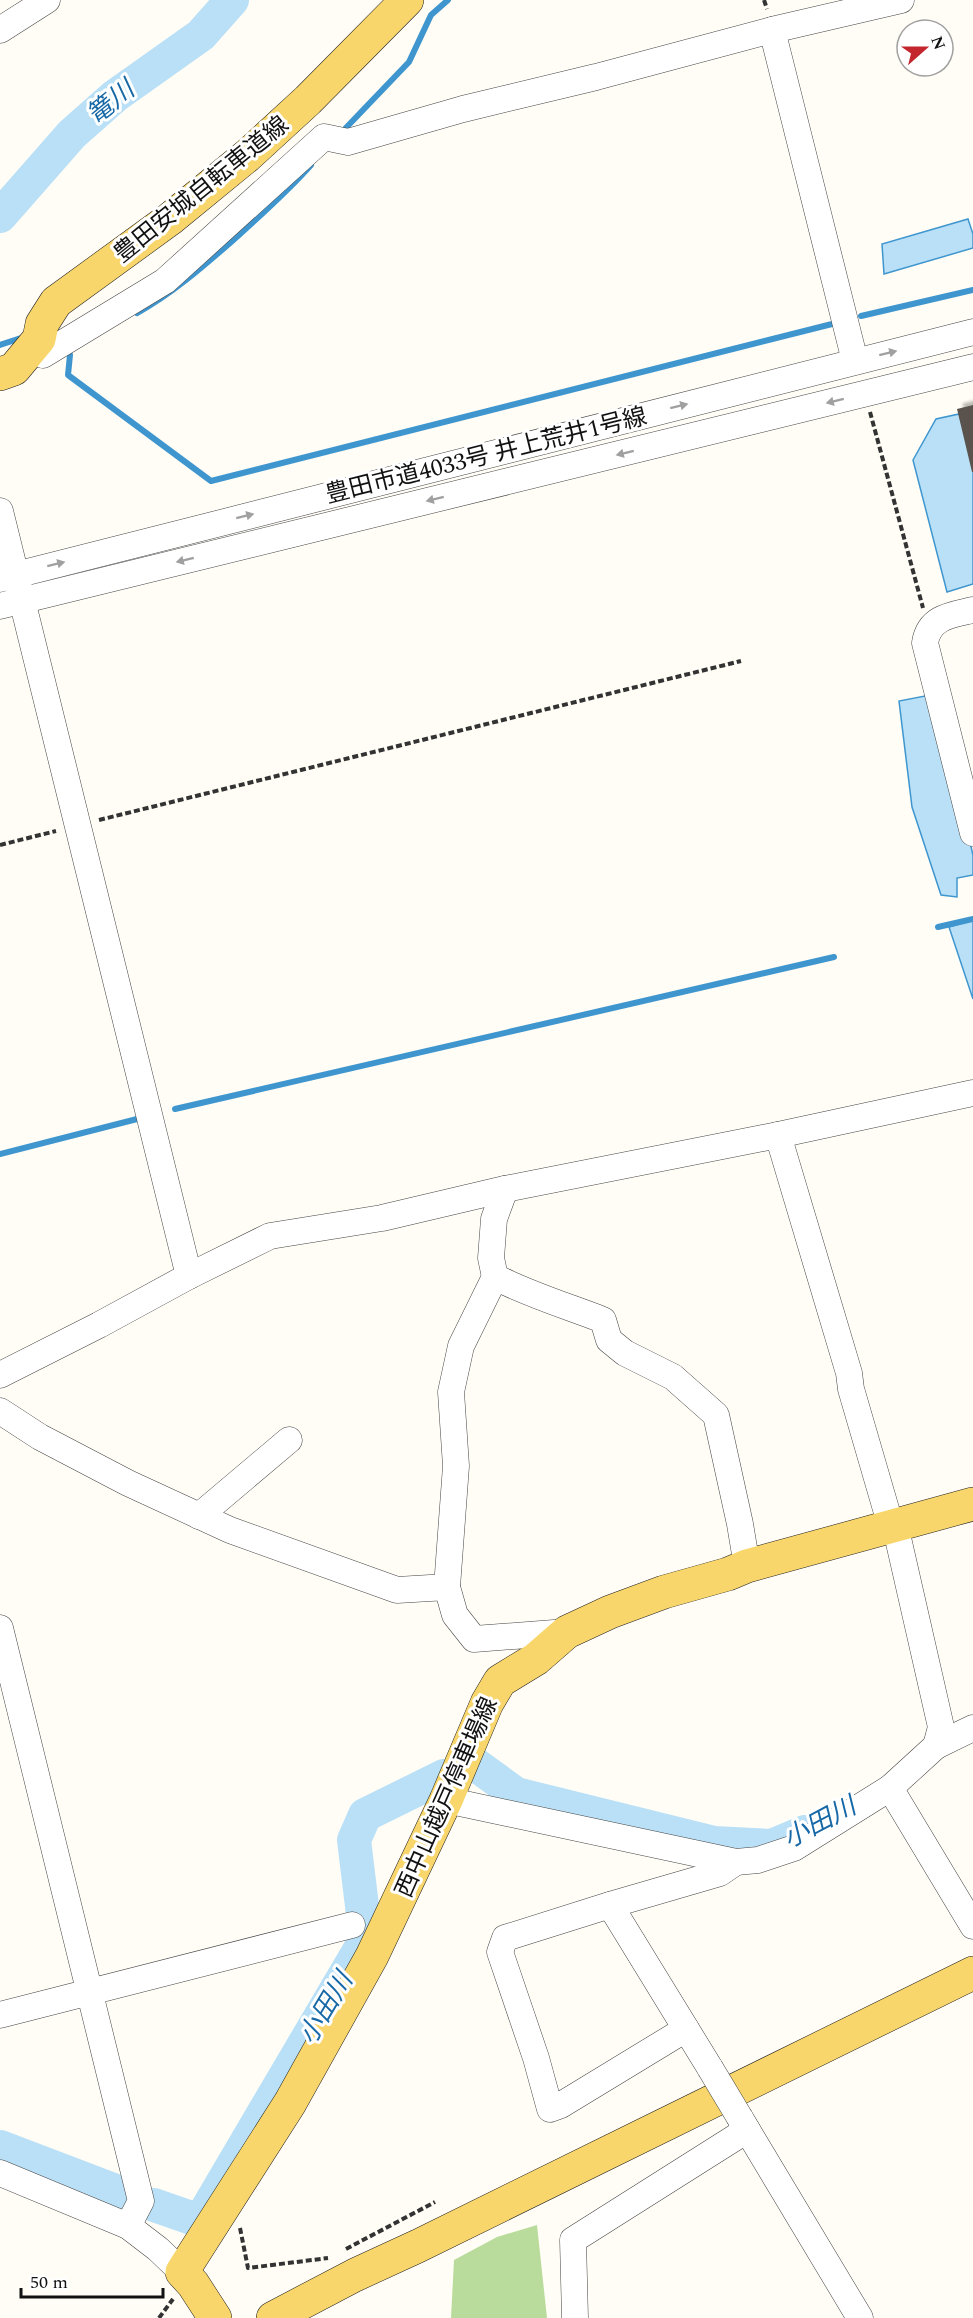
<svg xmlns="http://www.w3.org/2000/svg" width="973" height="2318" font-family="Spectral,'Noto Sans JP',serif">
<defs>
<filter id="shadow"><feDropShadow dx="5.5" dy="-5.5" stdDeviation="1.5" flood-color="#0004"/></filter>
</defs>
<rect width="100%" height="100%" fill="#fffdf5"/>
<polygon fill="#b9dc9c" points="537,2225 547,2318 451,2318 454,2260 497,2237"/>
<g fill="#b9e0f7" stroke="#3f96cf" stroke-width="1.5">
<polygon points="968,219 973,234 973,248 884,274 882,244"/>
<polygon points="959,414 973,461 973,584 947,592 913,460 936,419"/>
<polygon points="935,694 973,855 973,875 957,878 957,897 941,895 912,807 899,701"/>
<polygon points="973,920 973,999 949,927"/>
</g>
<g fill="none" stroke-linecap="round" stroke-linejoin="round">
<g stroke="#3f96cf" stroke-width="6">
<polyline points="341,133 409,62 431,15 448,0"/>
<path d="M137,313C175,292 207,263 239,235C264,212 289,190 311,165"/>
<polyline points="861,316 973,290"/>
<polyline points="0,345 24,337"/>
<polyline points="70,355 68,375 211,481 836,323"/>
<polyline points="938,927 973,919"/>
<polyline points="175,1109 834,957"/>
<polyline points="0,1154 141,1118"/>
</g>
<g stroke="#b9e0f7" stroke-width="34">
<polyline points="0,216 72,134 115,96 201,35 232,0"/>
<polyline points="472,1762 516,1794 714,1843 772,1846 805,1832"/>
<polyline points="0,2147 126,2195"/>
<polyline points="154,2205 200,2221 366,1939 354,1840 365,1815 444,1776"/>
</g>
</g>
<polygon fill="#5a524d" filter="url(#shadow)" points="973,405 973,472 972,472 957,409"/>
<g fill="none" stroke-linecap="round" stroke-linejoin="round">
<defs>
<g id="minor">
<polyline points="0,30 47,0"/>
<polyline points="772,30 855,361"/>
<polyline points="43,355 165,281 324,137 348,142 463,109 596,77 772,30 901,0"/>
<polyline points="0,511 189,1276"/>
<polyline points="0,579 973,332"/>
<polyline points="0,606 973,367"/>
<path d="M973,610C951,615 929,617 925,643L973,833"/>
<polyline points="778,1135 849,1373 851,1389 888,1516 895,1525 941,1727 936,1746"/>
<path d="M505,1189L494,1219L491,1258L495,1277C530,1295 567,1306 603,1320L609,1340L625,1353L673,1377L716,1415L740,1524L747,1566"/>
<polyline points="0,1375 99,1325 189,1276 270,1236 382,1218 505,1189 778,1135 973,1093"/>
<polyline points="0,1411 40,1437 128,1483 230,1530 397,1590 447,1587 455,1615 474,1639 567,1632"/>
<polyline points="199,1516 289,1440"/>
<polyline points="447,1587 456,1466 451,1392 461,1346 495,1277"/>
<polyline points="0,1628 141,2201 128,2226"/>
<polyline points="890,1788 973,1926"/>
<polyline points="446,1800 736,1862 758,1860 794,1848 890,1788 936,1746 973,1728"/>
<polyline points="610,1905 710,2068"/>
<polyline points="0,2015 352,1925"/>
<polyline points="686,2029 561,2105 550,2109 536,2058 500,1952 505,1938 610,1905 720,1873 736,1862"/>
<polyline points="740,2118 860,2318"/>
<polyline points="0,2173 128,2226 158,2249 182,2272"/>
<polyline points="575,2318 573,2240 747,2130"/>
</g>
<g id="major">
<polyline points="0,374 14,369 39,339 42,324 56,302 170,219 247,156 308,100 407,0"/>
<polyline points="215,2318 193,2284 182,2272 290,2103 372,1956 446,1800 487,1703 500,1681 536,1659 567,1632 610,1612 664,1592 728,1574 747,1566 973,1504"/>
<polyline points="273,2318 355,2275 418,2246 973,1973"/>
</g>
</defs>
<use href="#minor" stroke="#444" stroke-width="27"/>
<use href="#major" stroke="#222" stroke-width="34"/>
<g stroke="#333" stroke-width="4" stroke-dasharray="6 3" stroke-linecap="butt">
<polyline points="764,0 767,9"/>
<polyline points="870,412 923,608"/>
<polyline points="99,820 741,661"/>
<polyline points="0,845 56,831"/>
<polyline points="240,2228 248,2268 328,2258"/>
<polyline points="346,2249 435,2202"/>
<polyline points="159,2318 173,2299"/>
</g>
<use href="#minor" stroke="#fff" stroke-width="26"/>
<use href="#major" stroke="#f9d66b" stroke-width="33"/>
<defs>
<polyline id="minor-bridge" points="710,2068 740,2118"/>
</defs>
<use href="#minor-bridge" stroke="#444" stroke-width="27" stroke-linecap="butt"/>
<use href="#minor-bridge" stroke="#fff" stroke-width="26"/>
</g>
<defs><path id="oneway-solid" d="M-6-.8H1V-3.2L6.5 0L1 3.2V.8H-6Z" transform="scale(1.5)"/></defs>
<g fill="#a0a0a0">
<use href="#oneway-solid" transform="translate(888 353) rotate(-14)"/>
<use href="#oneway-solid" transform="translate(835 401) rotate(166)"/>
<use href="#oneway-solid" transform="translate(679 406) rotate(-14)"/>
<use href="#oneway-solid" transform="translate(625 453) rotate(166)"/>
<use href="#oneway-solid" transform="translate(435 499) rotate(166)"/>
<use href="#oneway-solid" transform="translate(245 516) rotate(-14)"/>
<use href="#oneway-solid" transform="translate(185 560) rotate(166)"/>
<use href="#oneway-solid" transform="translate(56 564) rotate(-14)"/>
</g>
<g text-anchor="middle" stroke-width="6" stroke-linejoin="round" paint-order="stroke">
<g font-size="24" fill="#111" stroke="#fff">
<text transform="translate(201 189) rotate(-39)" y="8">豊田安城自転車道線</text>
<text transform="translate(486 455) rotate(-14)" y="8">豊田市道4033号 井上荒井1号線</text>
<text transform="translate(446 1797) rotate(-66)" y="8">西中山越戸停車場線</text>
</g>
<g font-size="26" font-style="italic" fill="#1768a6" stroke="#fff">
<text transform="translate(110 102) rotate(-39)" y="9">篭川</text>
<text transform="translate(819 1822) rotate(-28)" y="9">小田川</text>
<text transform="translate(325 2008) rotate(-59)" y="9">小田川</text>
</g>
</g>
<g transform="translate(925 48) rotate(69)"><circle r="28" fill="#ffffff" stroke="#a0a0a0" stroke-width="1.5"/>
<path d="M0-4.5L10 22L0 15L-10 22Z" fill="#c4262e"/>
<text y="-9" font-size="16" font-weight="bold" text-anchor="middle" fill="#111111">N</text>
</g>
<path d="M21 2288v9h142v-9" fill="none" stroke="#111111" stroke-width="3"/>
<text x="30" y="2288" font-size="18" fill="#111111" stroke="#ffffff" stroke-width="4.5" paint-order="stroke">50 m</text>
</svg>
